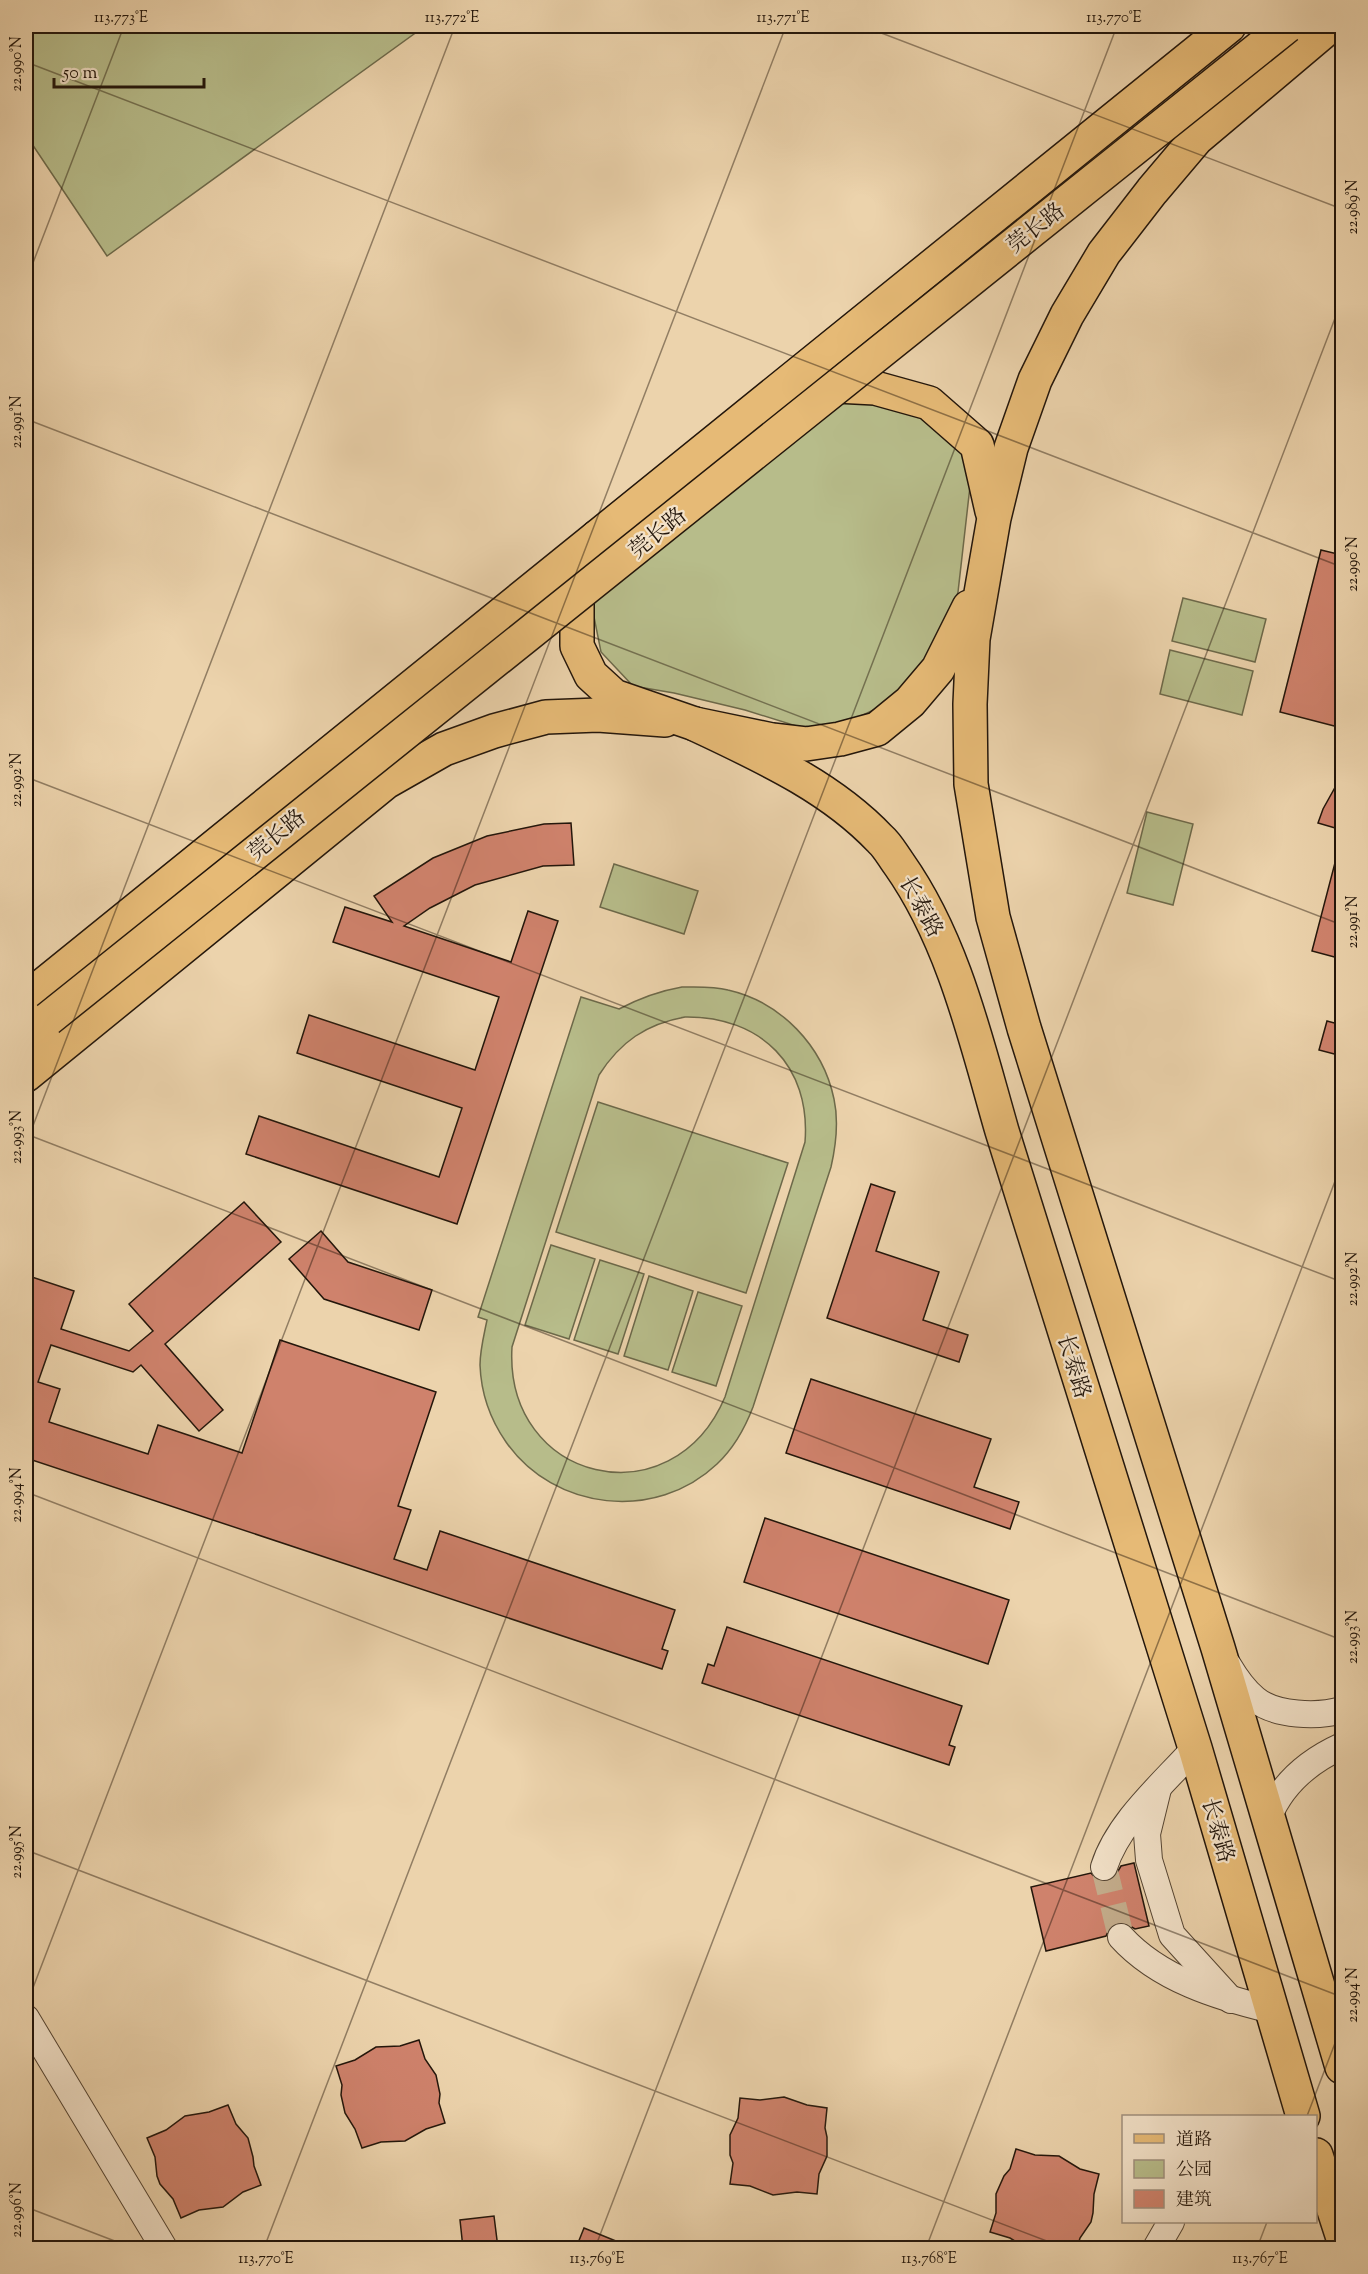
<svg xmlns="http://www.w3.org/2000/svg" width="1368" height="2274" font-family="'Sorts Mill Goudy','Noto Serif SC',serif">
<rect width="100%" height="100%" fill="#ecd3ac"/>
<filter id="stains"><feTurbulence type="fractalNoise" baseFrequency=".00333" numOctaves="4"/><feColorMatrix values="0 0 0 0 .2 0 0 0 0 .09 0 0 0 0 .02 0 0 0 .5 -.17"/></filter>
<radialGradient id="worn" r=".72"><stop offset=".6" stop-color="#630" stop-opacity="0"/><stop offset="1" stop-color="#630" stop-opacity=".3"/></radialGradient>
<g fill="#b7bc8a" stroke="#6d694a" stroke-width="1.5" fill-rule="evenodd">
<polygon points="26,26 425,26 107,256 26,135"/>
<polygon points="804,395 906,408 947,431 973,460 958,592 944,643 906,695 850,721 809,730 745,710 674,693 633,686 601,652 594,617 595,568 621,531 763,411"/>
<polygon points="1183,598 1266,619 1255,662 1172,641"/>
<polygon points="1170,650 1253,671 1242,715 1160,694"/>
<polygon points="1147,812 1193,824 1173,905 1127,893"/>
<polygon points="614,864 698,891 684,934 600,907"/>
<path d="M682,987C698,987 713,986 728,990C781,1002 823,1046 834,1099C839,1122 836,1145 831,1167L753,1407C745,1428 734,1448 717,1464C656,1522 554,1511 506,1442C490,1419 481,1393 480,1365C480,1350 484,1335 487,1320L478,1317L581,997L619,1009C640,998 659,991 682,987ZM685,1017C761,1016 811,1066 805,1142L725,1397C672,1522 504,1482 512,1347L599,1075C620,1042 646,1024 685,1017Z"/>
<polygon points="598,1102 788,1163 746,1293 556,1232"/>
<polygon points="551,1245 595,1259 569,1339 525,1325"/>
<polygon points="600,1260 644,1274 618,1354 574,1340"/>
<polygon points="649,1276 693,1291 668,1370 624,1356"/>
<polygon points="698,1292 742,1306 716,1386 672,1372"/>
</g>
<g fill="#cf826c" stroke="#23160b" stroke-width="1.5">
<polygon points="1321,550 1342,555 1342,728 1280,712"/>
<polygon points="1342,775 1342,830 1318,823 1323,809"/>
<polygon points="571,823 574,865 543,866 475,885 430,908 404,926 511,962 528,911 558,921 457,1224 246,1154 259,1116 439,1177 462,1108 297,1053 309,1015 475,1070 499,997 333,942 345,907 392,922 374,896 433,858 487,836 544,824"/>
<polygon points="1337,855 1342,856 1342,959 1312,951"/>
<polygon points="1327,1021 1342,1025 1342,1056 1319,1050"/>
<polygon points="871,1184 895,1192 876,1251 939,1272 923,1320 968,1335 959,1362 827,1318"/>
<polygon points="244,1202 281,1242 165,1344 223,1410 199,1431 141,1365 133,1372 51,1345 38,1382 60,1389 49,1422 148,1454 158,1425 242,1453 280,1340 436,1392 398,1506 411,1510 394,1559 427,1570 440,1531 675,1610 662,1649 668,1651 662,1669 26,1458 26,1275 74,1291 61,1329 129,1351 153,1331 129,1304"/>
<polygon points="321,1231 348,1262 432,1290 419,1330 324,1299 289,1259"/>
<polygon points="811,1379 991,1439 974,1487 1019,1502 1010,1529 786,1453"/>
<polygon points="765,1518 1009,1600 988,1664 744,1582"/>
<polygon points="727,1627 962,1706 949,1745 955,1747 949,1765 702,1683 708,1664 714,1666"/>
<polygon points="1134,1863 1149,1926 1135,1929 1125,1923 1117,1922 1110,1927 1106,1936 1046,1951 1031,1887 1091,1873 1098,1881 1107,1882 1114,1878 1121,1866"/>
<polygon points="419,2040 425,2059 436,2075 440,2094 439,2103 445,2123 426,2129 405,2141 381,2142 362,2148 355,2129 345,2113 341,2095 342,2085 336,2066 355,2060 376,2047 400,2046"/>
<polygon points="784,2097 807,2105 827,2108 825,2128 827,2137 827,2156 819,2174 817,2194 797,2192 773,2195 750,2186 730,2184 733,2163 730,2155 730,2135 738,2118 740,2098 760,2100"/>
<polygon points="228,2105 236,2124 248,2138 253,2157 254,2166 261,2185 243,2192 223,2207 199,2210 181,2218 173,2199 160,2184 157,2176 155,2157 147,2138 166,2130 185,2116 209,2112"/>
<polygon points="1016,2149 1035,2155 1059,2156 1080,2169 1099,2174 1094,2194 1093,2213 1091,2222 1080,2238 1077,2248 1026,2248 1010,2238 990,2232 996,2213 996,2194 1004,2176 1010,2169"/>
<polygon points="494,2216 498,2248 463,2248 460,2220"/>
<polygon points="584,2228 633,2248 576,2248"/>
</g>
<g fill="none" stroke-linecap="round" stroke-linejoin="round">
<polyline stroke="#c4ad8c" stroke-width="26" stroke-dasharray="26 13" stroke-linecap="butt" points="1104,1867 1121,1937"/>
<defs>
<g id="minor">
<path d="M1228,1665C1235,1677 1244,1690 1255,1699C1275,1716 1318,1717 1342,1710"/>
<polyline points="1158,1789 1147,1834 1149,1860 1172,1935 1231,2000"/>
<path d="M1268,1818C1282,1783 1309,1761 1342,1746"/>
<path d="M1104,1867C1118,1822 1164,1783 1195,1748"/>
<path d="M1121,1937C1159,1979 1218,1997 1272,2010"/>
<polyline points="26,2018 164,2248"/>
<polyline points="1156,2248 1171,2222"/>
</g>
<g id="major">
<polyline points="26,999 597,537"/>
<polyline points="26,1037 48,1019"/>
<polyline points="26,1075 386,782 444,749 494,731 546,717 598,715 665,720"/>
</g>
<g id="highway">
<polyline points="1330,26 1196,139 1152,191 1104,253 1067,315 1035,380 1011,448 994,518 973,639 970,704 971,784 993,917 1024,1028 1218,1648 1342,2067"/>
<polyline points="817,385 875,388 929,403 977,445 992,511"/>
<polyline points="969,607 938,669 910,702 877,729 840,739 806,744 772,740 695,724 614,696 591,675 577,646 577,590 597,537 1229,26"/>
<path d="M695,724C760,755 830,786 880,839C888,846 893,856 899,864C954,942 976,1041 1002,1131L1195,1748L1303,2116"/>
<polyline points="1316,2155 1342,2235"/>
</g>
</defs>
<use href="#minor" stroke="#554533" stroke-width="28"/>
<use href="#major" stroke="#23160b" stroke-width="36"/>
<use href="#highway" stroke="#23160b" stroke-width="36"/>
<use href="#minor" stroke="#f3e2c9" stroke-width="26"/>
<use href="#major" stroke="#e6ba76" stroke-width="33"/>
<use href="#highway" stroke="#e6ba76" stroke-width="33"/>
<defs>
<polyline id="major-bridge" points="48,1019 1287,26"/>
</defs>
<use href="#major-bridge" stroke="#23160b" stroke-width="36" stroke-linecap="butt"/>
<use href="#major-bridge" stroke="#e6ba76" stroke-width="33"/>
</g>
<path fill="none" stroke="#23160b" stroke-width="1.5" stroke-opacity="0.45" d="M863,26L1342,209M26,62L1342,567M26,281L124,26M26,419L1342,925M26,777L1342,1282M26,1134L1342,1640M26,1144L455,26M26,1492L1342,1997M26,1850L1065,2248M26,2006L786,26M1307,2116L1342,2025M26,2207L133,2248M264,2248L1117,26M595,2248L1342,300M926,2248L1342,1163M1257,2248L1267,2222"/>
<g text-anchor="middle" stroke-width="4.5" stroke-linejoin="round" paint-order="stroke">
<g font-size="22" fill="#23160b" stroke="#f3e2c9">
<text transform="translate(1035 227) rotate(-38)" y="8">莞长路</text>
<text transform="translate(657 532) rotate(-39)" y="8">莞长路</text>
<text transform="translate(276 834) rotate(-39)" y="8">莞长路</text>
<text transform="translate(922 906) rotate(61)" y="8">长泰路</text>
<text transform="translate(1075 1366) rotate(73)" y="8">长泰路</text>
<text transform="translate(1219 1830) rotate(74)" y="8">长泰路</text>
</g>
</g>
<rect width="1368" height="2274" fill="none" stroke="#ecd3ac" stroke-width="66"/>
<rect x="1122" y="2115" width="195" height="108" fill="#f3e2c9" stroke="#a0907d" stroke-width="1.5"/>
<rect x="1134" y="2134" width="30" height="9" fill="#e6ba76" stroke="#a0907d" stroke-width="1.5"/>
<text x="1176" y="2145" font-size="18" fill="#23160b">道路</text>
<rect x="1134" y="2160" width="30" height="18" fill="#b7bc8a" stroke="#a0907d" stroke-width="1.5"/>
<text x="1176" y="2175" font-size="18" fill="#23160b">公园</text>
<rect x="1134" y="2190" width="30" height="18" fill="#cf826c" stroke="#a0907d" stroke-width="1.5"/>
<text x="1176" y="2205" font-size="18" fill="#23160b">建筑</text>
<path d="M54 78v9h150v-9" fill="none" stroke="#23160b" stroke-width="3"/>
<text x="63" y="78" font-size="18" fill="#23160b" stroke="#f3e2c9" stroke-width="4.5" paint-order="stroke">50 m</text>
<rect x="33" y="33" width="1302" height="2208" fill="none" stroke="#23160b" stroke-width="2"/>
<g font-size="15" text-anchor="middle" fill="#23160b">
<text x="121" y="22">113.773°E</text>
<text x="452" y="22">113.772°E</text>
<text x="783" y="22">113.771°E</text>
<text x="1114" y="22">113.770°E</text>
<text transform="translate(16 64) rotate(-90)" y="5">22.990°N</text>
<text transform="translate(1352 207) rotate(-90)" y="5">22.989°N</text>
<text transform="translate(16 422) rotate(-90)" y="5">22.991°N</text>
<text transform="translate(1352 564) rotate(-90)" y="5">22.990°N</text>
<text transform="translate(16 780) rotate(-90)" y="5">22.992°N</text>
<text transform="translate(1352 922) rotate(-90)" y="5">22.991°N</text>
<text transform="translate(16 1137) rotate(-90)" y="5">22.993°N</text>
<text transform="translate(1352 1279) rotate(-90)" y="5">22.992°N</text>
<text transform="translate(16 1495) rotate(-90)" y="5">22.994°N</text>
<text transform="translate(1352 1637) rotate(-90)" y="5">22.993°N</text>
<text transform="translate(16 1852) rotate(-90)" y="5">22.995°N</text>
<text transform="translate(1352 1995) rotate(-90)" y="5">22.994°N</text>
<text transform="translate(16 2210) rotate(-90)" y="5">22.996°N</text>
<text x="266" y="2263">113.770°E</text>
<text x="597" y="2263">113.769°E</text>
<text x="929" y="2263">113.768°E</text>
<text x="1260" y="2263">113.767°E</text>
</g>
<rect width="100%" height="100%" filter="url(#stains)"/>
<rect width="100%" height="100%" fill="url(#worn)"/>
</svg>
